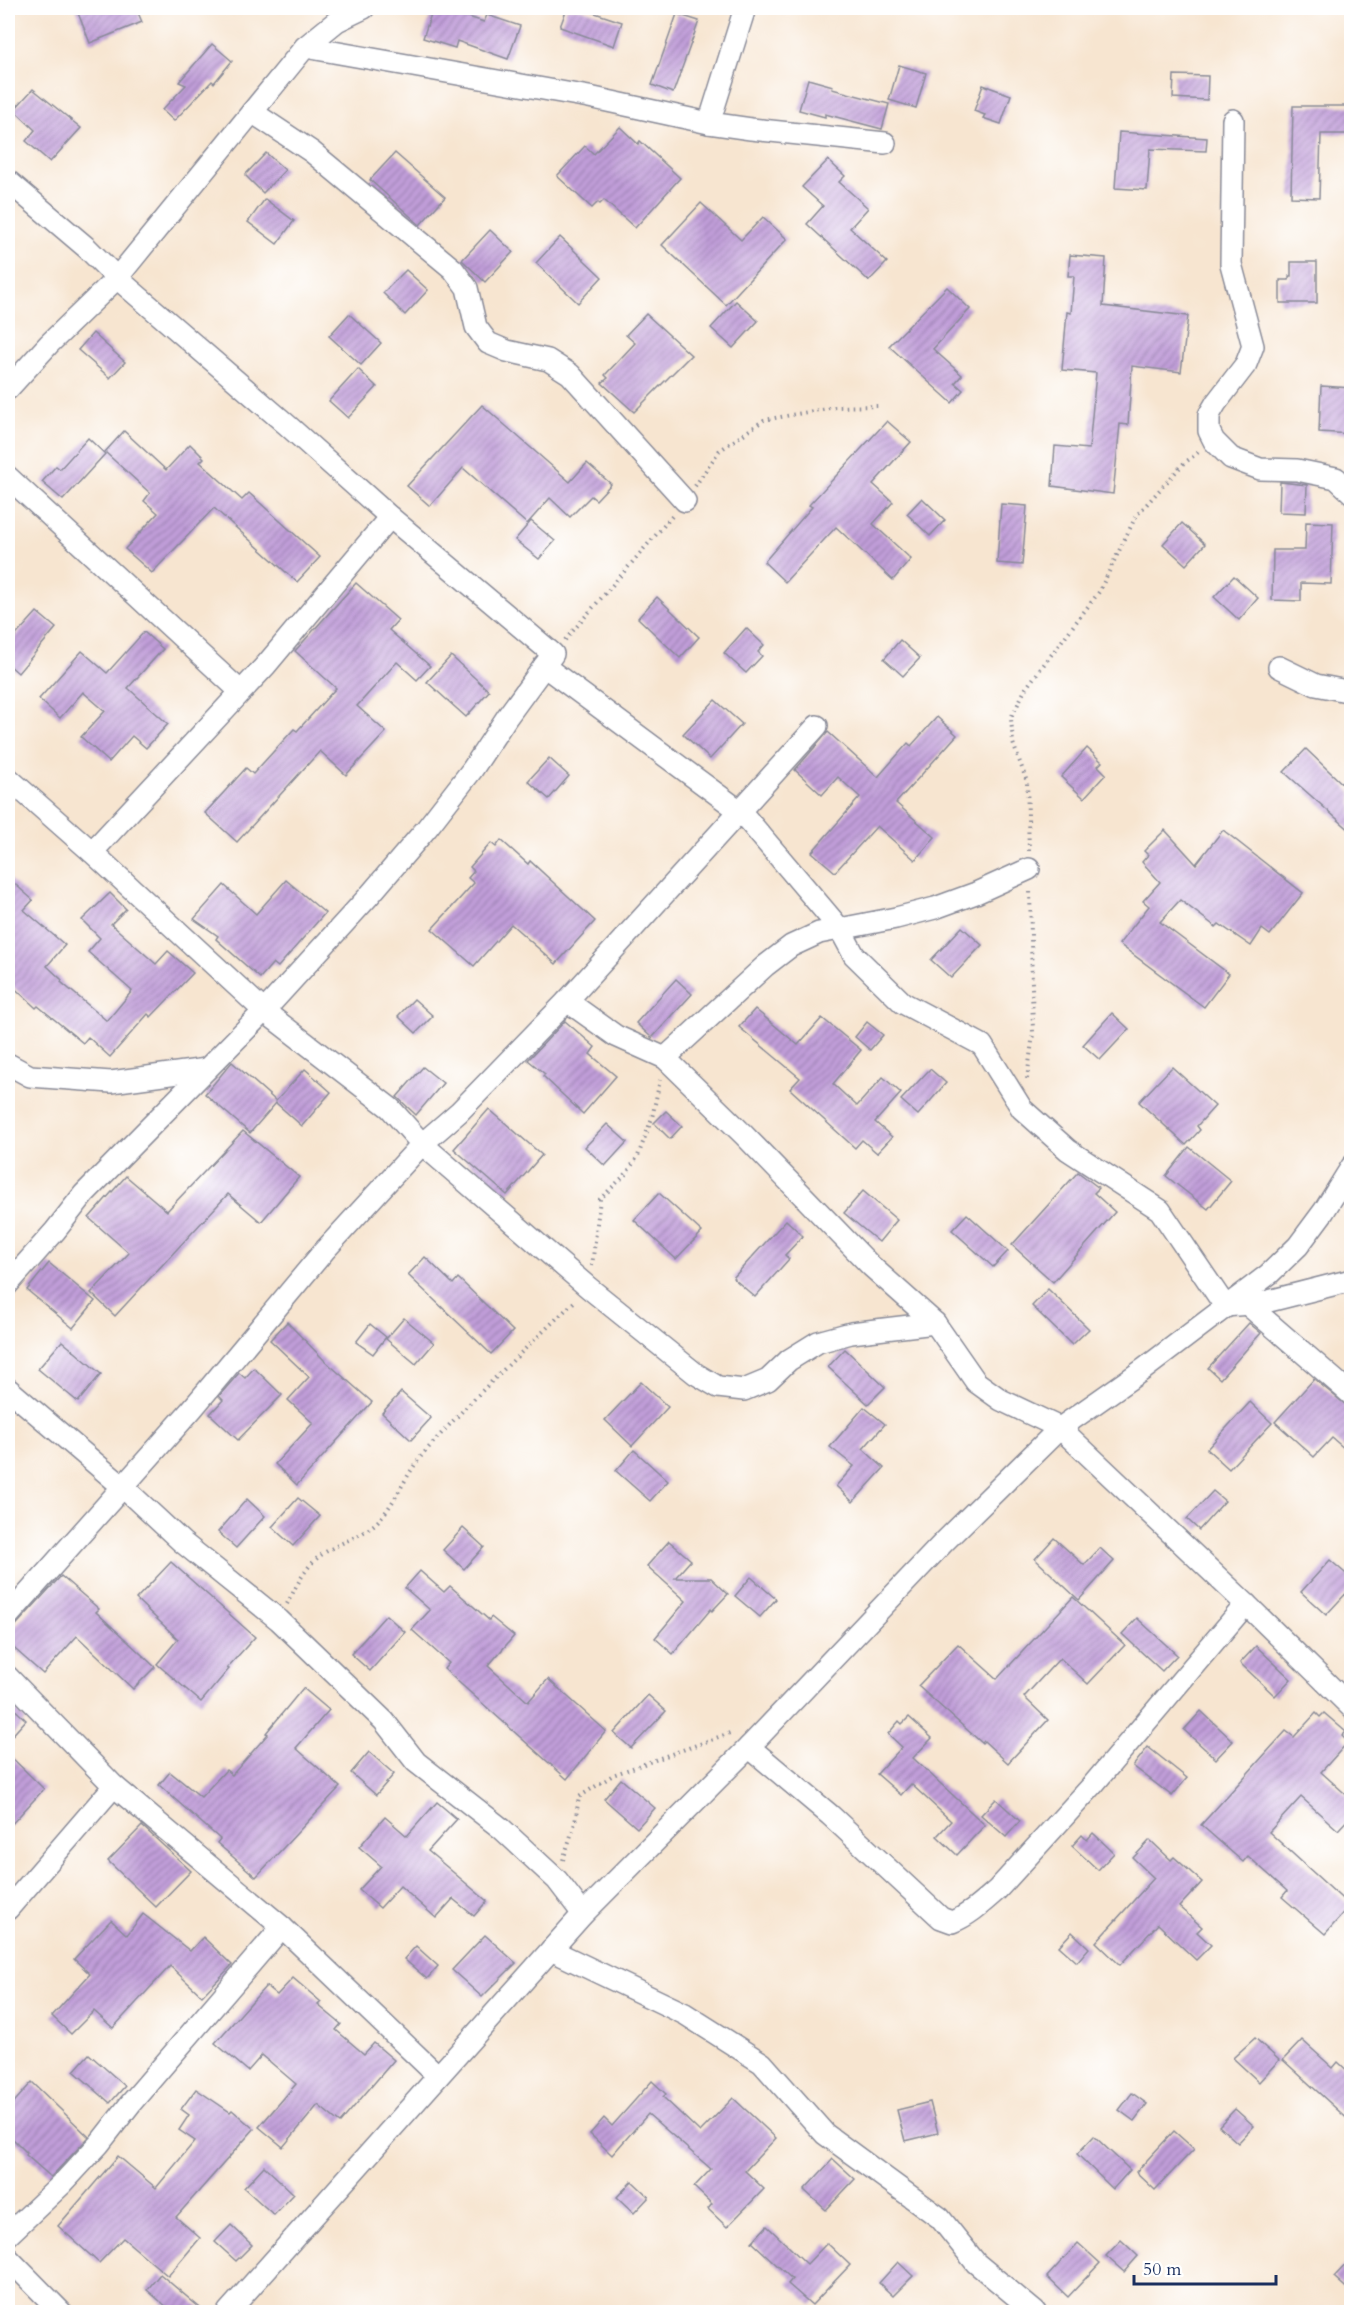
<svg xmlns="http://www.w3.org/2000/svg" width="1359" height="2320" font-family="Cardo,serif">
<defs>
<pattern id="building-hatch" width="6" height="6" patternUnits="userSpaceOnUse" patternTransform="scale(1.5)"><rect width="6" height="6" fill="#c19ed9"/><path d="M-1 1l2-2M0 6l6-6M5 7l2-2" fill="none" stroke="#9c81b3"/></pattern>
</defs>
<rect width="100%" height="100%" fill="#fff"/>
<filter id="ink" filterUnits="userSpaceOnUse"><feTurbulence type="fractalNoise" baseFrequency=".0167" numOctaves="2"/><feDisplacementMap in="SourceGraphic" scale="12" xChannelSelector="R" yChannelSelector="G"/><feConvolveMatrix kernelMatrix="1 2 1 2 8 2 1 2 1" color-interpolation-filters="sRGB"/></filter>
<filter id="wash" filterUnits="userSpaceOnUse"><feTurbulence type="fractalNoise" baseFrequency=".008" numOctaves="4" result="noise"/><feDisplacementMap in="SourceGraphic" scale="24" xChannelSelector="R" yChannelSelector="G"/><feGaussianBlur stdDeviation="1.35" result="paint"/><feColorMatrix in="noise" values="0 0 0 0 0 0 0 0 0 0 0 0 0 0 0 0 0 1.4 0 .05"/><feComposite in="paint" operator="in"/></filter>
<g filter="url(#wash)">
<rect width="100%" height="100%" fill="#f7e5d0"/>
<g id="blocks">
<g fill="url(#building-hatch)">
<polygon points="76,8 136,8 142,22 90,43"/>
<polygon points="433,8 454,8 453,12 484,22 487,15 520,26 508,59 457,41 455,48 423,38"/>
<polygon points="567,8 580,8 622,22 614,46 560,27"/>
<polygon points="677,14 699,21 673,93 652,85"/>
<polygon points="212,44 232,61 214,83 212,81 174,121 162,110 186,85 179,82"/>
<polygon points="899,65 926,73 916,108 889,100"/>
<polygon points="1174,75 1208,76 1207,100 1173,98"/>
<polygon points="808,79 833,86 832,89 889,104 882,129 825,114 825,117 799,110"/>
<polygon points="983,85 1011,95 1001,124 983,118 985,115 974,111"/>
<polygon points="33,89 81,128 50,162 26,141 35,130 14,110"/>
<polygon points="1293,106 1352,106 1352,134 1321,134 1319,198 1291,197"/>
<polygon points="620,127 638,144 640,141 680,178 635,228 604,200 600,204 598,202 592,208 557,176 585,146 594,154"/>
<polygon points="1119,132 1207,138 1206,151 1150,149 1147,190 1115,188"/>
<polygon points="266,153 285,170 263,193 245,175"/>
<polygon points="395,153 445,197 420,225 370,180"/>
<polygon points="828,160 845,176 839,182 868,208 850,228 887,262 869,281 807,224 823,206 802,187"/>
<polygon points="265,199 294,221 277,244 248,222"/>
<polygon points="701,203 741,240 763,217 787,239 726,305 662,245"/>
<polygon points="490,230 513,252 485,282 462,260"/>
<polygon points="560,237 602,277 578,303 536,263"/>
<polygon points="1070,255 1106,258 1103,306 1188,316 1181,372 1132,366 1128,425 1120,424 1113,494 1052,486 1055,446 1089,449 1096,373 1062,370 1067,312 1071,313 1074,276 1068,276"/>
<polygon points="1291,262 1317,262 1317,303 1280,303 1280,280 1289,280 1289,276 1291,276"/>
<polygon points="406,270 428,290 405,315 383,293"/>
<polygon points="947,287 970,309 933,349 962,375 955,383 963,390 952,403 889,346"/>
<polygon points="736,301 758,321 733,348 711,328"/>
<polygon points="349,314 381,343 361,365 329,336"/>
<polygon points="646,314 691,355 634,412 602,383 608,378 605,375 635,343 626,335"/>
<polygon points="93,333 125,362 110,378 78,350"/>
<polygon points="358,369 377,387 348,418 329,401"/>
<polygon points="1321,386 1352,388 1352,434 1319,432"/>
<polygon points="482,405 570,482 587,463 611,484 596,500 591,496 570,517 550,498 527,524 463,468 430,506 407,486"/>
<polygon points="887,421 911,442 873,484 893,502 873,524 911,559 893,580 836,527 785,582 764,562 812,507 809,505"/>
<polygon points="124,431 166,470 190,444 204,458 200,462 242,500 249,493 320,557 297,582 214,508 152,573 125,549 158,513 144,501 150,493 105,452"/>
<polygon points="88,438 105,454 63,500 42,482 56,466 60,469"/>
<polygon points="1280,482 1307,485 1306,513 1279,512"/>
<polygon points="922,498 945,520 930,536 907,514"/>
<polygon points="1001,504 1027,506 1022,565 997,563"/>
<polygon points="531,521 555,541 539,559 515,540"/>
<polygon points="1306,522 1333,523 1331,584 1301,583 1301,601 1272,600 1273,550 1305,550"/>
<polygon points="1182,523 1205,544 1186,565 1163,544"/>
<polygon points="1234,576 1258,598 1239,620 1214,597"/>
<polygon points="356,583 398,620 389,630 430,666 417,680 397,662 357,706 386,732 346,775 320,751 237,842 205,813 246,768 253,774 294,729 297,731 336,688 295,651"/>
<polygon points="657,597 699,637 680,658 638,618"/>
<polygon points="37,612 56,628 18,673 8,664 8,644"/>
<polygon points="746,628 764,645 758,652 762,656 746,673 724,653"/>
<polygon points="144,632 163,649 128,688 168,724 146,748 132,736 109,762 81,737 105,711 83,692 60,718 39,699 82,651 107,673"/>
<polygon points="900,640 920,658 903,676 884,659"/>
<polygon points="451,656 489,691 466,717 427,682"/>
<polygon points="715,700 742,724 710,759 683,734"/>
<polygon points="937,717 957,735 896,803 935,837 915,860 877,826 835,872 812,852 860,797 838,777 822,795 795,770 828,732 878,777 908,743 911,746"/>
<polygon points="1087,748 1102,762 1098,766 1106,774 1084,798 1061,777"/>
<polygon points="1306,749 1352,793 1352,832 1284,772"/>
<polygon points="549,758 569,776 549,799 528,781"/>
<polygon points="1165,830 1196,864 1223,830 1303,893 1270,935 1262,929 1251,946 1219,924 1216,927 1180,900 1160,922 1229,974 1204,1007 1119,944 1149,906 1143,901 1160,882 1142,862 1148,855 1144,851"/>
<polygon points="501,840 528,864 530,861 595,921 556,964 511,924 474,966 432,929 474,883 468,878 474,871 470,867 491,843 496,847"/>
<polygon points="8,878 33,900 24,910 65,945 47,966 62,980 61,982 107,1021 132,991 88,952 100,938 82,920 110,893 126,909 111,924 156,964 168,951 193,973 151,1017 148,1014 110,1057 88,1037 83,1043 38,1006 36,1008 8,982"/>
<polygon points="286,880 325,913 278,967 273,963 260,978 216,939 218,936 194,919 224,885 256,914"/>
<polygon points="962,927 982,945 951,978 931,960"/>
<polygon points="676,979 692,994 652,1038 636,1023"/>
<polygon points="414,999 433,1016 416,1033 398,1016"/>
<polygon points="755,1009 798,1045 822,1018 861,1050 833,1084 857,1106 883,1077 901,1093 875,1122 892,1137 877,1153 862,1140 855,1148 790,1089 800,1078 739,1027"/>
<polygon points="1112,1013 1129,1029 1100,1060 1083,1045"/>
<polygon points="565,1021 595,1047 590,1054 616,1076 583,1114 543,1076 545,1074 528,1060"/>
<polygon points="867,1022 883,1035 870,1050 855,1037"/>
<polygon points="232,1062 276,1101 305,1069 331,1092 302,1126 276,1103 250,1133 205,1094"/>
<polygon points="423,1067 443,1083 416,1115 397,1097"/>
<polygon points="1172,1067 1215,1106 1197,1126 1200,1130 1186,1145 1139,1102"/>
<polygon points="930,1069 946,1083 918,1115 901,1100"/>
<polygon points="489,1109 542,1155 507,1195 454,1149"/>
<polygon points="666,1111 682,1126 670,1139 654,1123"/>
<polygon points="607,1124 627,1142 605,1166 585,1147"/>
<polygon points="243,1131 299,1177 261,1222 228,1194 115,1316 91,1293 129,1253 89,1218 126,1176 167,1211"/>
<polygon points="1189,1147 1231,1181 1208,1209 1166,1176"/>
<polygon points="1078,1172 1099,1188 1094,1193 1115,1212 1053,1282 1012,1245"/>
<polygon points="863,1191 897,1220 879,1242 844,1213"/>
<polygon points="659,1193 702,1232 676,1259 634,1220"/>
<polygon points="967,1214 1008,1251 993,1267 952,1230"/>
<polygon points="786,1220 803,1236 785,1255 789,1259 755,1297 733,1278"/>
<polygon points="425,1257 453,1284 458,1278 513,1331 491,1354 408,1275"/>
<polygon points="49,1263 95,1301 73,1328 27,1290"/>
<polygon points="1048,1289 1089,1329 1072,1345 1032,1306"/>
<polygon points="404,1318 434,1343 416,1364 386,1339"/>
<polygon points="287,1322 324,1360 372,1402 297,1485 275,1464 313,1423 288,1400 309,1377 270,1340"/>
<polygon points="1249,1323 1261,1333 1220,1379 1208,1368"/>
<polygon points="370,1324 386,1337 373,1354 356,1342"/>
<polygon points="62,1341 101,1374 78,1402 38,1369"/>
<polygon points="845,1349 885,1387 868,1404 828,1367"/>
<polygon points="254,1368 282,1395 238,1440 210,1414 223,1400 219,1396 239,1373 245,1378"/>
<polygon points="1314,1379 1352,1410 1352,1455 1332,1438 1314,1457 1275,1422"/>
<polygon points="641,1382 668,1407 632,1446 605,1420"/>
<polygon points="401,1392 431,1418 411,1440 382,1413"/>
<polygon points="1250,1402 1272,1423 1229,1469 1207,1449"/>
<polygon points="864,1407 885,1424 863,1449 884,1468 853,1502 836,1486 854,1466 830,1447"/>
<polygon points="634,1450 668,1481 650,1501 616,1471"/>
<polygon points="1213,1491 1225,1501 1199,1530 1187,1519"/>
<polygon points="298,1498 320,1516 293,1546 272,1527"/>
<polygon points="247,1499 265,1516 236,1548 218,1532"/>
<polygon points="463,1528 484,1547 464,1569 443,1550"/>
<polygon points="1054,1538 1084,1565 1100,1548 1114,1561 1079,1600 1035,1559"/>
<polygon points="669,1541 691,1560 675,1578 711,1578 728,1594 712,1611 711,1609 673,1654 655,1638 686,1601 647,1566"/>
<polygon points="1330,1560 1352,1579 1352,1587 1326,1615 1301,1592"/>
<polygon points="171,1562 255,1637 227,1668 229,1669 201,1702 157,1664 178,1639 136,1599"/>
<polygon points="420,1571 444,1592 450,1586 489,1620 491,1617 514,1636 488,1666 528,1702 548,1679 606,1731 567,1779 444,1669 449,1663 412,1630 430,1610 405,1588"/>
<polygon points="61,1576 99,1609 96,1612 155,1667 133,1689 77,1636 43,1674 8,1643 8,1634"/>
<polygon points="751,1577 776,1599 760,1617 735,1596"/>
<polygon points="1073,1597 1125,1645 1088,1684 1060,1658 1024,1697 1048,1720 1008,1763 984,1741 982,1743 918,1686 958,1644 997,1679"/>
<polygon points="386,1615 405,1632 370,1671 351,1654"/>
<polygon points="1137,1618 1177,1655 1162,1671 1122,1634"/>
<polygon points="1256,1646 1291,1679 1275,1696 1240,1663"/>
<polygon points="303,1688 329,1710 296,1748 340,1787 256,1877 217,1843 220,1839 159,1785 170,1772 201,1797 226,1770 232,1775 268,1734 266,1733"/>
<polygon points="648,1695 666,1711 631,1748 614,1733"/>
<polygon points="8,1703 26,1720 8,1740"/>
<polygon points="1201,1711 1233,1741 1216,1759 1184,1730"/>
<polygon points="1316,1713 1320,1717 1324,1713 1346,1732 1342,1736 1348,1742 1321,1772 1352,1800 1352,1815 1338,1830 1301,1797 1269,1832 1350,1906 1325,1934 1282,1897 1287,1891 1248,1856 1243,1862 1201,1825 1286,1731 1294,1737"/>
<polygon points="909,1717 932,1738 913,1758 985,1825 957,1855 937,1836 951,1821 911,1784 901,1795 877,1774 902,1747 888,1734 899,1721 902,1724"/>
<polygon points="1148,1747 1187,1778 1172,1796 1133,1766"/>
<polygon points="369,1752 394,1774 376,1795 351,1773"/>
<polygon points="8,1754 44,1789 8,1828"/>
<polygon points="621,1779 655,1808 637,1828 604,1799"/>
<polygon points="996,1799 1020,1821 1006,1837 981,1815"/>
<polygon points="437,1802 457,1819 428,1851 487,1901 474,1916 453,1899 436,1918 400,1886 380,1908 359,1890 381,1866 359,1847 385,1817 407,1836"/>
<polygon points="142,1826 191,1871 156,1907 108,1861"/>
<polygon points="1093,1833 1114,1853 1098,1870 1072,1846 1082,1835 1087,1840"/>
<polygon points="1150,1840 1171,1860 1174,1857 1202,1882 1179,1907 1202,1927 1197,1932 1211,1945 1196,1960 1158,1924 1120,1965 1096,1942 1154,1878 1133,1858"/>
<polygon points="143,1914 190,1951 203,1937 232,1965 202,1996 170,1966 113,2028 94,2011 71,2034 52,2016 90,1974 74,1959 111,1920 127,1935"/>
<polygon points="1072,1932 1089,1948 1077,1962 1059,1946"/>
<polygon points="485,1935 516,1963 482,1997 452,1970"/>
<polygon points="416,1946 438,1966 427,1979 404,1959"/>
<polygon points="293,1978 321,2002 318,2005 341,2024 336,2030 364,2054 374,2043 394,2060 340,2123 318,2105 283,2147 259,2127 296,2084 262,2055 248,2071 215,2043 266,1986 277,1995"/>
<polygon points="1255,2038 1279,2060 1259,2082 1233,2058"/>
<polygon points="1302,2040 1333,2068 1338,2062 1352,2075 1352,2123 1283,2060"/>
<polygon points="89,2054 125,2086 110,2103 74,2071"/>
<polygon points="652,2081 666,2094 663,2097 700,2132 733,2098 776,2138 745,2171 764,2189 727,2227 708,2209 712,2204 694,2187 711,2169 648,2114 612,2155 590,2134 604,2118 612,2126"/>
<polygon points="32,2082 89,2137 51,2177 26,2155 27,2153 8,2134 8,2109"/>
<polygon points="196,2089 230,2112 232,2110 254,2129 176,2217 200,2238 168,2276 123,2238 99,2263 58,2226 118,2156 156,2188 195,2141 179,2130 189,2115 181,2109"/>
<polygon points="1132,2093 1147,2104 1134,2121 1119,2110"/>
<polygon points="930,2102 938,2133 905,2141 897,2110"/>
<polygon points="1235,2109 1254,2126 1238,2143 1219,2126"/>
<polygon points="1174,2131 1194,2149 1155,2190 1136,2172"/>
<polygon points="1094,2136 1130,2170 1113,2189 1077,2154"/>
<polygon points="833,2159 855,2179 826,2210 804,2190"/>
<polygon points="264,2166 294,2194 274,2215 244,2188"/>
<polygon points="632,2181 649,2197 634,2213 617,2197"/>
<polygon points="231,2225 252,2245 236,2261 215,2242"/>
<polygon points="767,2226 807,2264 827,2243 850,2265 812,2305 788,2284 792,2279 752,2242"/>
<polygon points="1121,2240 1138,2256 1124,2272 1106,2256"/>
<polygon points="1078,2243 1100,2263 1068,2297 1047,2277"/>
<polygon points="1352,2258 1352,2293 1334,2277"/>
<polygon points="898,2262 913,2276 893,2296 879,2283"/>
<polygon points="160,2274 206,2313 174,2313 147,2290"/>
</g>
</g>
</g>
<g filter="url(#ink)">
<use href="#blocks" fill-opacity="0" stroke="#898a97" stroke-width="1.5"/>
<g fill="none" stroke-linecap="round" stroke-linejoin="round">
<defs>
<g id="street">
<polyline points="305,47 589,97 709,123 751,129 885,143"/>
<polyline points="252,112 312,152 453,269 467,288 476,327 488,343 507,351 548,360 570,374 685,501"/>
<polyline points="1233,120 1231,264 1253,346 1246,364 1216,403 1209,415 1209,431 1214,441 1231,458 1260,469 1297,470 1336,478 1352,493"/>
<polyline points="709,123 745,8"/>
<polyline points="8,181 87,248 117,278 286,424 390,517 553,654 507,717 472,770 427,828 368,897 264,1011 84,1194 55,1231 8,1284"/>
<polyline points="8,389 49,344 117,278 305,47 337,21 364,8"/>
<polyline points="8,477 240,691"/>
<polyline points="544,666 741,812 840,929 854,955 903,1003 982,1045 1022,1109 1068,1150 1160,1210 1225,1306 1261,1303 1352,1280"/>
<polyline points="1279,667 1316,685 1352,692"/>
<polyline points="8,778 92,852 266,665 390,517"/>
<polyline points="92,852 264,1011 390,1108 422,1144 589,1288 696,1374 718,1387 744,1390 768,1380 789,1360 818,1342 851,1333 935,1323"/>
<polyline points="567,1001 616,1036 665,1058 744,1135 871,1266 935,1323 976,1382 1001,1400 1060,1428 1246,1604 1352,1708"/>
<polyline points="665,1058 765,966 791,946 819,933 896,918 935,908 976,893 1029,869"/>
<polyline points="8,1064 30,1076 111,1082 207,1069"/>
<polyline points="1247,1304 1352,1395"/>
<polyline points="8,1389 123,1487 182,1542 279,1620 384,1721 416,1762 502,1829 557,1880 583,1914"/>
<polyline points="8,1616 192,1409 324,1251 422,1144 459,1112 567,1001 817,726"/>
<polyline points="8,1677 114,1786 282,1927 438,2076"/>
<path d="M749,1747L830,1815L941,1918L952,1922C970,1915 983,1902 997,1890L1091,1787L1246,1604"/>
<polyline points="8,1909 114,1786"/>
<polyline points="551,1950 685,2014 762,2063 825,2134 940,2218 976,2263 1035,2312"/>
<polyline points="8,2235 62,2184 99,2144 131,2103 282,1927"/>
<polyline points="8,2258 61,2312"/>
<polyline points="228,2312 583,1914 749,1747 944,1542 1060,1428 1144,1369 1269,1274 1298,1246 1324,1211 1352,1166"/>
</g>
</defs>
<use href="#street" stroke="#898a97" stroke-width="24"/>
<g stroke="#898a97" stroke-width="4" stroke-dasharray="1.5 4.5" stroke-linecap="butt">
<polyline points="695,486 719,451 764,420 835,407 878,406"/>
<polyline points="565,640 674,514"/>
<polyline points="1029,851 1027,782 1013,743 1011,718 1026,688 1099,592 1136,516 1183,464 1200,451"/>
<polyline points="1027,1079 1033,1034 1030,889"/>
<polyline points="592,1266 600,1199 626,1174 638,1156 652,1118 660,1080"/>
<path d="M287,1604C297,1586 305,1565 324,1553C342,1541 362,1537 378,1521C397,1501 406,1473 424,1453C471,1399 524,1350 575,1301"/>
<polyline points="563,1860 575,1823 579,1797 613,1775 730,1733"/>
</g>
<use href="#street" stroke="#fff" stroke-width="21"/>
</g>
</g>
<rect width="1359" height="2320" fill="none" stroke="#fff" stroke-width="30"/>
<path d="M1134 2275v9h142v-9" fill="none" stroke="#1b2f5e" stroke-width="3"/>
<text x="1143" y="2275" font-size="18" fill="#1b2f5e" stroke="#ffffff" stroke-width="4.5" paint-order="stroke">50 m</text>
</svg>
